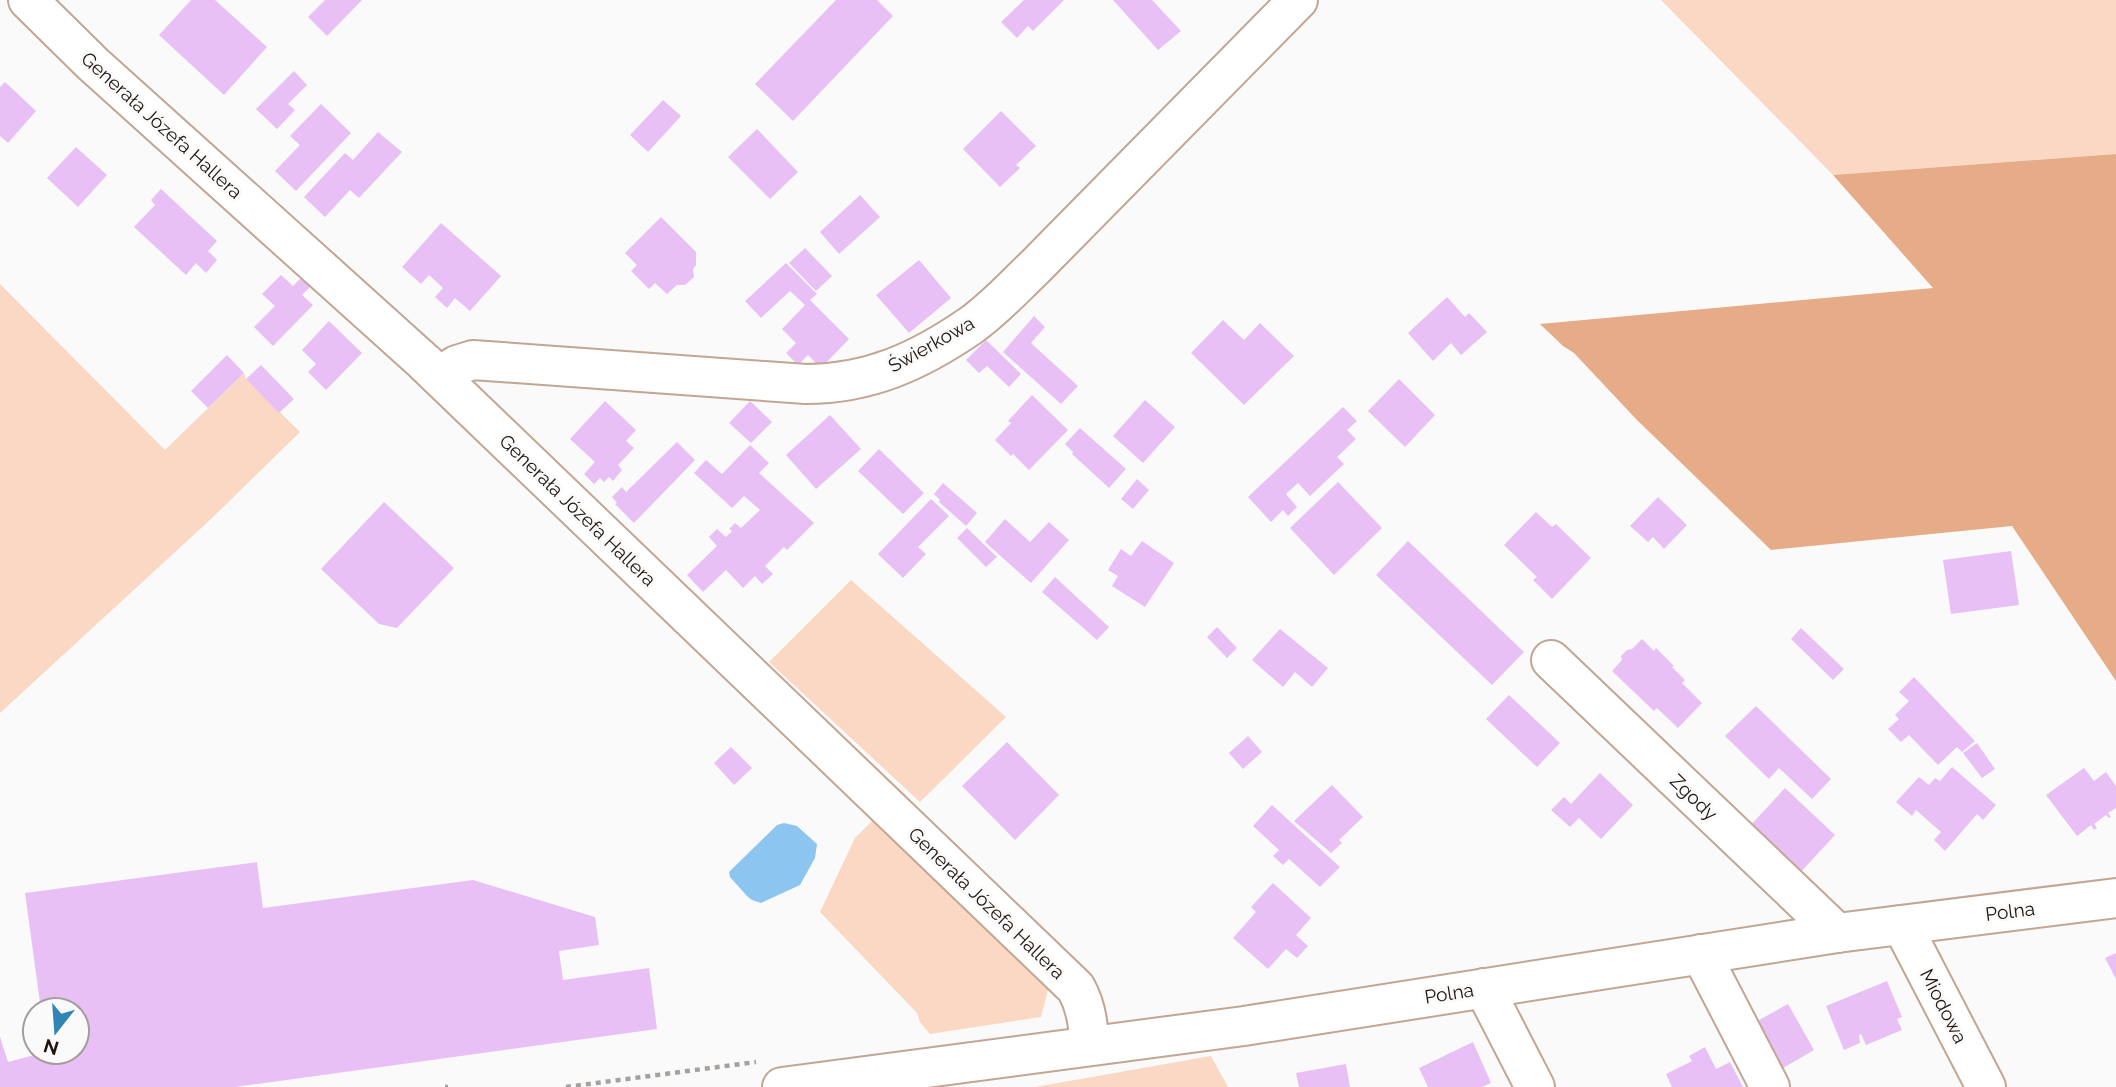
<svg xmlns="http://www.w3.org/2000/svg" width="2116" height="1087" font-family="Raleway,sans-serif">
<rect width="100%" height="100%" fill="#fafafa"/>
<g fill="#fad8c3">
<polygon points="1661,0 2116,0 2116,154 1833,175"/>
<polygon points="0,284 165,450 244,373 246,379 300,432 211,519 0,713"/>
<polygon points="851,580 1006,717 920,802 769,662"/>
<polygon points="877,816 1050,982 1041,1017 930,1034 920,1022 917,1013 820,912 855,838"/>
<polygon points="1211,1056 1228,1087 1035,1087"/>
</g>
<polygon fill="#e6ac87" points="2116,154 2116,681 2012,526 1771,550 1636,419 1574,353 1563,346 1540,324 1933,288 1833,175"/>
<polygon fill="#8dc5f1" points="784,823 797,826 817,844 815,858 800,885 761,903 752,900 747,896 730,877 729,872 777,825"/>
<g fill="#e8c0f6">
<polygon points="191,0 215,0 267,47 224,95 159,35"/>
<polygon points="325,0 362,0 327,36 308,17"/>
<polygon points="836,0 877,0 893,16 793,121 755,84"/>
<polygon points="1024,0 1064,0 1033,31 1028,26 1017,38 1001,22"/>
<polygon points="1113,0 1152,0 1181,31 1158,50"/>
<polygon points="294,71 307,85 288,104 295,110 277,129 256,109"/>
<polygon points="5,82 36,111 8,143 0,136 0,87"/>
<polygon points="663,100 681,116 648,152 630,135"/>
<polygon points="321,104 351,133 296,191 275,171 300,145 290,136"/>
<polygon points="1001,111 1036,146 1016,165 1020,168 1000,187 963,149"/>
<polygon points="757,129 798,172 770,199 728,157"/>
<polygon points="378,132 402,152 359,198 350,190 325,217 304,197 345,153 353,160"/>
<polygon points="76,147 107,175 78,207 47,178"/>
<polygon points="161,189 217,241 208,251 217,260 206,273 196,263 186,275 134,227 155,205 151,200"/>
<polygon points="860,195 880,217 839,254 820,232"/>
<polygon points="661,217 696,252 696,265 693,269 694,277 685,285 677,285 667,294 655,283 649,289 631,271 637,265 625,253"/>
<polygon points="441,223 501,276 470,311 455,298 447,308 435,297 443,288 429,275 421,284 402,267"/>
<polygon points="805,248 832,276 816,291 789,263"/>
<polygon points="919,260 951,298 909,333 876,295"/>
<polygon points="786,263 817,294 810,300 849,339 821,368 808,355 798,365 786,353 796,343 782,329 805,305 790,291 761,318 745,301"/>
<polygon points="281,275 293,286 304,275 313,284 302,295 313,305 273,346 254,327 275,306 262,294"/>
<polygon points="1447,297 1465,317 1469,313 1487,332 1461,355 1451,343 1433,361 1408,333"/>
<polygon points="1034,316 1045,327 1031,343 1078,386 1061,404 1003,352"/>
<polygon points="1223,320 1244,340 1260,323 1294,356 1244,405 1191,353"/>
<polygon points="329,321 362,353 326,390 308,372 316,364 302,350"/>
<polygon points="986,340 1021,374 1009,387 987,366 979,373 966,360"/>
<polygon points="227,355 244,373 208,408 191,391"/>
<polygon points="261,365 294,399 279,413 246,379"/>
<polygon points="1399,379 1435,415 1405,447 1368,411"/>
<polygon points="1032,395 1068,430 1029,470 1013,454 1011,456 995,440 1011,423 1008,421"/>
<polygon points="1145,400 1175,427 1143,463 1113,436"/>
<polygon points="605,401 636,430 626,441 634,448 618,465 622,470 613,481 609,477 604,482 600,478 594,484 584,474 595,462 570,439"/>
<polygon points="750,401 772,422 751,443 729,423"/>
<polygon points="1343,407 1357,421 1347,430 1356,439 1337,457 1344,464 1310,496 1298,483 1286,494 1297,507 1288,516 1283,510 1271,522 1248,497"/>
<polygon points="830,415 861,449 816,489 786,455"/>
<polygon points="1080,428 1126,469 1109,488 1072,454 1073,452 1065,444"/>
<polygon points="677,442 695,460 634,523 615,504 617,503 612,497 622,487 626,492"/>
<polygon points="750,445 769,463 759,473 814,523 787,550 784,547 765,566 773,574 762,584 755,576 743,588 726,570 703,592 687,575 717,546 709,537 717,529 726,537 732,531 729,529 735,523 741,528 760,510 744,496 732,508 694,473 706,460 722,474"/>
<polygon points="879,449 924,493 903,514 858,471"/>
<polygon points="1137,479 1149,490 1133,509 1121,499"/>
<polygon points="1338,482 1382,528 1334,575 1290,528"/>
<polygon points="943,483 977,513 966,526 939,502 940,500 934,494"/>
<polygon points="1658,497 1687,525 1664,549 1653,537 1648,542 1630,526"/>
<polygon points="931,499 949,516 918,547 926,554 903,578 878,554"/>
<polygon points="384,502 454,568 397,628 379,624 321,569"/>
<polygon points="1536,512 1552,527 1556,524 1591,558 1552,599 1533,580 1537,577 1504,545"/>
<polygon points="1005,519 1030,542 1049,522 1069,540 1031,583 985,542"/>
<polygon points="967,528 997,557 986,567 957,538"/>
<polygon points="1142,541 1174,563 1145,607 1112,586 1118,576 1108,570 1121,549 1131,556"/>
<polygon points="1408,541 1524,652 1492,685 1376,575"/>
<polygon points="2011,551 2019,605 1951,614 1943,560"/>
<polygon points="1055,577 1109,627 1097,640 1042,592"/>
<polygon points="1217,627 1237,648 1227,658 1207,637"/>
<polygon points="1801,628 1844,669 1833,680 1791,639"/>
<polygon points="1280,629 1328,668 1312,687 1295,672 1283,687 1252,660"/>
<polygon points="1642,639 1654,651 1656,648 1674,666 1672,667 1685,680 1682,683 1702,703 1678,728 1657,708 1654,711 1612,671 1622,660 1621,656 1627,650 1632,649"/>
<polygon points="1914,677 1975,741 1962,752 1957,747 1938,765 1909,735 1901,742 1888,729 1899,719 1895,715 1909,701 1899,692"/>
<polygon points="1509,695 1560,743 1537,767 1486,719"/>
<polygon points="1756,706 1831,779 1812,799 1779,768 1769,779 1725,736"/>
<polygon points="1248,736 1262,752 1243,769 1229,753"/>
<polygon points="1007,742 1059,795 1015,840 962,786"/>
<polygon points="1977,743 1995,769 1982,778 1963,753"/>
<polygon points="731,747 752,768 734,785 714,763"/>
<polygon points="1952,767 1996,805 1983,820 1977,814 1945,851 1934,840 1941,832 1916,810 1912,816 1896,802 1919,777 1929,785 1935,778 1940,781"/>
<polygon points="2084,768 2094,781 2106,772 2116,786 2116,808 2108,813 2111,817 2109,818 2106,815 2094,824 2097,828 2094,830 2091,825 2077,836 2046,795"/>
<polygon points="1600,773 1633,805 1601,839 1579,818 1570,827 1551,810 1564,797 1571,804"/>
<polygon points="1332,785 1363,817 1339,840 1342,843 1331,853 1294,821"/>
<polygon points="1785,788 1835,835 1798,875 1748,828"/>
<polygon points="1272,805 1340,867 1320,887 1289,859 1283,865 1273,856 1279,850 1253,826"/>
<polygon points="257,862 263,908 473,880 595,917 599,945 559,951 563,980 649,968 657,1029 235,1087 0,1087 0,1037 8,1062 46,1052 77,1052 77,1010 41,1010 25,893"/>
<polygon points="1273,883 1311,918 1296,935 1308,946 1297,958 1286,949 1268,969 1233,938 1256,912 1251,907"/>
<polygon points="2116,953 2116,979 2105,958"/>
<polygon points="1887,981 1902,1017 1897,1019 1902,1030 1866,1045 1861,1034 1859,1035 1860,1043 1844,1050 1826,1006"/>
<polygon points="1788,1004 1814,1050 1778,1071 1752,1024"/>
<polygon points="1473,1042 1491,1083 1482,1087 1428,1087 1419,1068"/>
<polygon points="1705,1047 1716,1069 1730,1062 1743,1087 1672,1087 1666,1074 1692,1061 1689,1056"/>
<polygon points="1346,1064 1350,1087 1299,1087 1296,1073"/>
</g>
<g fill="none" stroke-linecap="round" stroke-linejoin="round">
<defs>
<g id="minor">
<path d="M28,0L93,64L423,361L1076,988C1086,1006 1089,1025 1089,1045"/>
<path d="M439,376L457,365L473,360L806,384C869,384 919,361 970,326C993,310 1014,287 1034,268L1298,0"/>
<polyline points="1551,660 1837,933"/>
<polyline points="1902,925 1986,1087"/>
<polyline points="1701,954 1770,1087"/>
<polyline points="1484,988 1535,1087"/>
<polyline points="782,1087 1244,1026 1837,933 2116,898"/>
</g>
</defs>
<use href="#minor" stroke="#c3a593" stroke-width="42"/>
<g stroke="#a5a19e" stroke-width="4.5" stroke-dasharray="5 5" stroke-linecap="butt">
<polyline points="445,1087 448,1087"/>
<polyline points="566,1087 756,1062"/>
</g>
<use href="#minor" stroke="#fff" stroke-width="38"/>
</g>
<g text-anchor="middle" stroke-width="6" stroke-linejoin="round" paint-order="stroke">
<g font-size="19" fill="#20150e" stroke="#fafafa">
<text transform="translate(162 125) rotate(42)" y="7">Generała Józefa Hallera</text>
<text transform="translate(931 344) rotate(-29)" y="7">Świerkowa</text>
<text transform="translate(578 510) rotate(44)" y="7">Generała Józefa Hallera</text>
<text transform="translate(1694 797) rotate(44)" y="7">Zgody</text>
<text transform="translate(987 903) rotate(44)" y="7">Generała Józefa Hallera</text>
<text transform="translate(2010 911) rotate(-7)" y="7">Polna</text>
<text transform="translate(1449 993) rotate(-9)" y="7">Polna</text>
<text transform="translate(1944 1006) rotate(63)" y="7">Miodowa</text>
</g>
</g>
<g transform="translate(56 1031) rotate(197)"><circle r="33" fill="#fafafa" stroke="#a39e9c" stroke-width="2"/>
<path d="M0-5L12 26L0 18L-12 26Z" fill="#3085b5"/>
<text y="-10" font-size="19" font-weight="bold" text-anchor="middle" fill="#20150e">N</text>
</g>
</svg>
